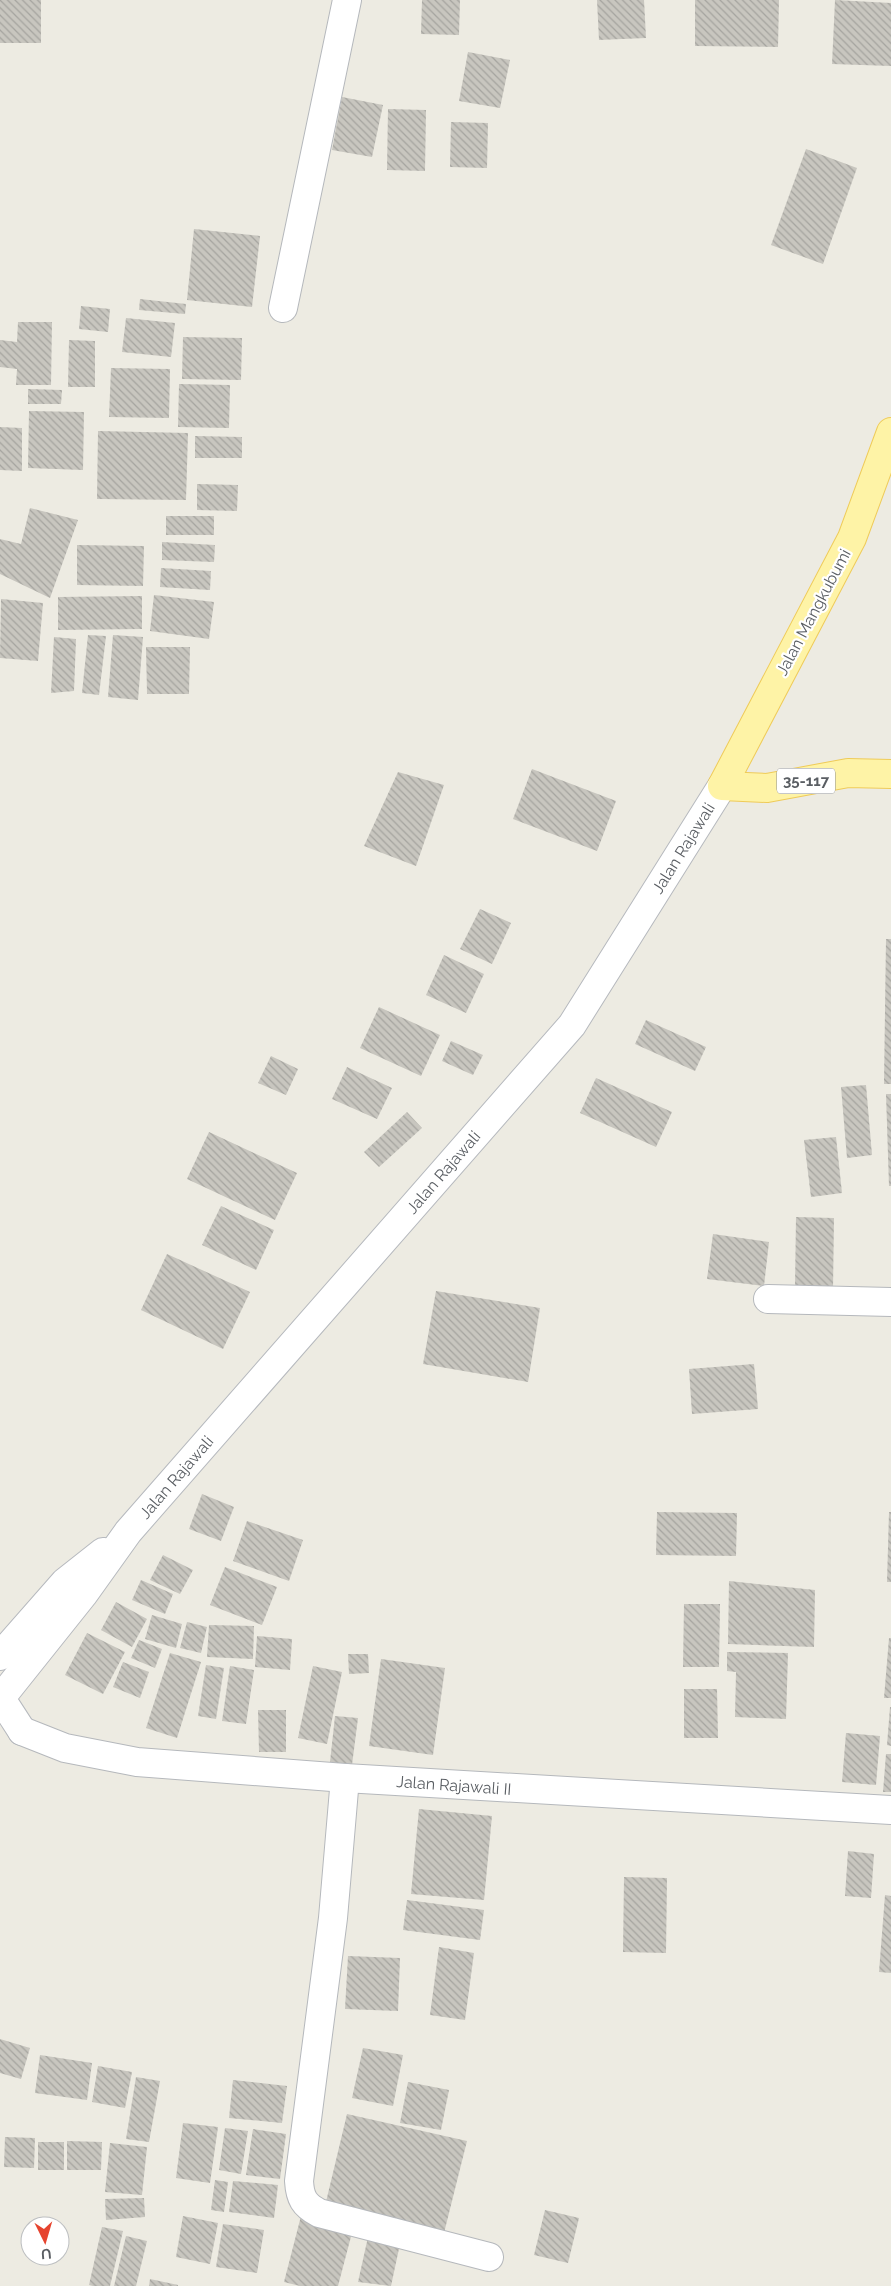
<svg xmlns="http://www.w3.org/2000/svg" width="891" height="2286" font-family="Raleway,sans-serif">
<defs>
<pattern id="building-back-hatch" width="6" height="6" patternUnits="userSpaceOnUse" patternTransform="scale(1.25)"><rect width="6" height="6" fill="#c8c6bf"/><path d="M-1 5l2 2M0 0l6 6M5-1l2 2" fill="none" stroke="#a5a49f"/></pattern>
</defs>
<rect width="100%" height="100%" fill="#edebe2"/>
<g fill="url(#building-back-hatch)">
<rect x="0" y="0" width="41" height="43"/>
<polygon points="422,0 460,0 459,35 421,34"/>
<polygon points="597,0 644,0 646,38 599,40"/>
<polygon points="695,0 779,0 778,47 695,46"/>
<polygon points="835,0 891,3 891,66 832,64"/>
<polygon points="468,52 510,60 500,108 459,101"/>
<polygon points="342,97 383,105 372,157 332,150"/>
<polygon points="388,109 426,110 425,171 387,170"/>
<polygon points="451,122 488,123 487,168 450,167"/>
<polygon points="806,149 857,168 823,264 771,245"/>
<polygon points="194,229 260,236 252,307 187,300"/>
<polygon points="140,299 186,304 185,314 139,310"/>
<polygon points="81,306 110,309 108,332 79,329"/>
<polygon points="126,318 175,323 171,357 122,352"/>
<polygon points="18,322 52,322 51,385 16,385 17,369 0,367 0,340 17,342"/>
<polygon points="183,337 242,338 241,380 182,379"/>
<polygon points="69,340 95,341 95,387 68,387"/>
<polygon points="111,368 170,369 169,418 109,417"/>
<polygon points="179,384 230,385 229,428 178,427"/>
<polygon points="28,389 62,390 61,404 28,404"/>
<polygon points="29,411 84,412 83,470 28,468"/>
<polygon points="0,427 22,428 22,471 0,470"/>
<polygon points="98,431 188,433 186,500 97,499"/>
<polygon points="195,436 242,437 242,458 195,458"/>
<polygon points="197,484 238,485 237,511 197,510"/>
<polygon points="30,508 78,520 50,598 0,574 0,539 21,544"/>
<rect x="166" y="516" width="48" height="19"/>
<polygon points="162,542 215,545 214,562 162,560"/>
<polygon points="77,545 144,546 143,586 77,585"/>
<polygon points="161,568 211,571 210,590 160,587"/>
<polygon points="154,595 214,602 209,639 150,631"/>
<polygon points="142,596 142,629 58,630 58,597"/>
<polygon points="1,599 43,603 38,661 0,658"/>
<polygon points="88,635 106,636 99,695 82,693"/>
<polygon points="113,635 143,637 138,700 108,697"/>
<polygon points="54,637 76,639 74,691 51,693"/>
<polygon points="146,647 190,647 189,694 147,694"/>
<polygon points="532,769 616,801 597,851 513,819"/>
<polygon points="398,772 444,785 416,866 364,846"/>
<polygon points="480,909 511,923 492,964 460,949"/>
<polygon points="886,939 891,939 891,1084 884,1084"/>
<polygon points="444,955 484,974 466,1013 426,995"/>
<polygon points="379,1007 440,1035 421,1076 360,1048"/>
<polygon points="646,1020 706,1047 695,1071 635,1044"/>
<polygon points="451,1041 483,1055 473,1075 442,1061"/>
<polygon points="271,1056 298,1069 286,1095 258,1083"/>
<polygon points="347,1067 392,1088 377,1119 332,1099"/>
<polygon points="596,1078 672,1112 656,1147 580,1113"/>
<polygon points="866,1085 872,1155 847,1158 841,1087"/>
<polygon points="886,1094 891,1094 891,1186 889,1186"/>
<polygon points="407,1112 422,1128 379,1167 364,1152"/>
<polygon points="209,1132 297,1173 275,1220 187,1179"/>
<polygon points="836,1137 842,1193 811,1197 804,1140"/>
<polygon points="221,1206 274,1230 256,1270 202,1245"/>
<polygon points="796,1217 834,1218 833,1289 795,1288"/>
<polygon points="713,1234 769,1242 764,1286 707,1279"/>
<polygon points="167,1254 250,1292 223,1349 141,1310"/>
<polygon points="436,1291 540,1308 528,1382 423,1364"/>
<polygon points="754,1364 758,1409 692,1414 689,1369"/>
<polygon points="202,1494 234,1507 221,1541 189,1529"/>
<polygon points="657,1512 737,1513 736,1556 656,1555"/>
<polygon points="889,1512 891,1512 891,1582 887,1582"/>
<polygon points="247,1521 303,1540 289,1581 233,1561"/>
<polygon points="163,1555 193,1570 180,1594 150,1580"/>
<polygon points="225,1567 277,1587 262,1625 210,1605"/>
<polygon points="141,1580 173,1594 165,1614 132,1600"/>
<polygon points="729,1581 815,1590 814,1647 728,1644"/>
<polygon points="116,1602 147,1619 132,1647 101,1630"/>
<polygon points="684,1604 720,1604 719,1667 683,1667"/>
<polygon points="152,1615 182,1624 176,1648 145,1639"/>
<polygon points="187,1622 207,1627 201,1653 180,1648"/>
<polygon points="209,1625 254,1626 253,1659 207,1657"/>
<polygon points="87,1633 125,1652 103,1694 65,1675"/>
<polygon points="257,1636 292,1639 290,1670 255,1667"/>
<polygon points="889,1638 891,1638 891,1698 884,1698"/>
<polygon points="139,1640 162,1649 155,1668 131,1658"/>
<polygon points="727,1652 788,1653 786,1719 735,1717 736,1672 727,1671"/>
<polygon points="170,1653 201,1662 177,1738 146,1728"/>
<polygon points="348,1654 368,1654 369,1673 349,1674"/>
<polygon points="381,1659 445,1668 433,1755 369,1746"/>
<polygon points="123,1662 149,1672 140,1698 113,1687"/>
<polygon points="206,1665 224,1668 216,1719 198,1716"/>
<polygon points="230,1666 254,1670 246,1724 222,1721"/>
<polygon points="313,1666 342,1672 327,1744 298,1738"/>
<polygon points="684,1689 717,1689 718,1738 684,1738"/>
<polygon points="890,1707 891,1707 891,1746 887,1745"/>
<polygon points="258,1710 286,1710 286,1752 259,1752"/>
<polygon points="335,1716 358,1718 352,1765 330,1762"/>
<polygon points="846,1733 880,1736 876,1785 842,1782"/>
<polygon points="886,1754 891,1754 891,1792 883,1792"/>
<polygon points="419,1809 492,1816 484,1900 411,1894"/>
<polygon points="848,1851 874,1854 871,1898 845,1896"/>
<polygon points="624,1877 667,1878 666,1953 623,1952"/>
<polygon points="885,1895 891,1896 891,1973 879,1972"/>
<polygon points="407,1900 484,1910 480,1940 403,1930"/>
<polygon points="439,1947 474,1953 465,2020 430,2015"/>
<polygon points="348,1956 400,1958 398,2011 345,2009"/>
<polygon points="0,2039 30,2048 21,2079 0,2073"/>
<polygon points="363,2048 403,2055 393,2106 352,2098"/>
<polygon points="40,2055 92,2063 87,2100 35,2093"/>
<polygon points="98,2066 132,2072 125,2108 92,2102"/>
<polygon points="136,2077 160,2081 149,2142 126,2139"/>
<polygon points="233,2080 287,2086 282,2123 229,2118"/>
<polygon points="408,2082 449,2090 441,2130 400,2123"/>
<polygon points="347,2114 467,2141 444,2233 325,2206"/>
<polygon points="183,2123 218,2127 210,2183 176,2178"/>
<polygon points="225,2128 248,2131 241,2174 219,2170"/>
<polygon points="253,2129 286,2134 280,2179 246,2175"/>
<polygon points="5,2137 35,2138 34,2168 4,2167"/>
<polygon points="67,2141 102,2142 101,2170 67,2170"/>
<rect x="38" y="2142" width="26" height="28"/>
<polygon points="110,2143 147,2147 142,2195 105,2192"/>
<polygon points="215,2180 228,2182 224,2212 211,2210"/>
<polygon points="233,2181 278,2185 274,2218 229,2212"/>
<polygon points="144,2198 145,2217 106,2220 105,2199"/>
<polygon points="545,2210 579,2218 568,2263 534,2255"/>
<polygon points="183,2216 218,2223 210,2264 176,2257"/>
<polygon points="301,2216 353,2229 338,2286 300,2286 284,2282"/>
<polygon points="223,2224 264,2230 257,2273 216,2267"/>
<polygon points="102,2227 123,2231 110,2286 93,2286 89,2285"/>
<polygon points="126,2236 147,2241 136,2286 114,2286"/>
<polygon points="368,2237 400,2244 391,2286 358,2282"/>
<polygon points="150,2279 178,2285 178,2286 149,2286"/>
</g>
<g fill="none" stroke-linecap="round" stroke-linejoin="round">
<defs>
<g id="minor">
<polyline points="283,308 347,0"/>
<polyline points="768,1299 891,1302"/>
<path d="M345,1778L333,1918L299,2181C300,2198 304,2205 319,2213L489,2257"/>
</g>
<polyline id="tertiary" points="22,1731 65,1748 137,1762 345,1778 891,1810"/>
<g id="secondary">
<polyline points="0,1656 65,1582 103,1552"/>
<polyline points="0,1697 22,1731"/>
<polyline points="0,1699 83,1595 128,1532 572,1025 722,786"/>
</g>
<polyline id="primary" points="891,432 852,538 722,786 767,788 848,773 891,774"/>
</defs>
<use href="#minor" stroke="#b5b8bc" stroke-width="30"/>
<use href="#tertiary" stroke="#b5b8bc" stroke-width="30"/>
<use href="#secondary" stroke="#b6b9be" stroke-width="30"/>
<use href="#primary" stroke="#efcb59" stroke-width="30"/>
<use href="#minor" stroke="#fff" stroke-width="28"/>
<use href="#tertiary" stroke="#fff" stroke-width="28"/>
<use href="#secondary" stroke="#fff" stroke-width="28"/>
<use href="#primary" stroke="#fef3a6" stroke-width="28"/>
</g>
<g text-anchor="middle" stroke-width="4.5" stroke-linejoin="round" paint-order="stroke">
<rect fill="#fff" stroke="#8c8e92" stroke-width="1" x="777" y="768.5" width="58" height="25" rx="4"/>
<g font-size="15" font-weight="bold" fill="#5a5e63">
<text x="806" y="786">35-117</text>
</g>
<g font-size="16" fill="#5a5e63" stroke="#fff">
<text transform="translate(813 612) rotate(-62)" y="6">Jalan Mangkubumi</text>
<text transform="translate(683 848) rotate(-58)" y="6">Jalan Rajawali</text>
<text transform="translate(443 1172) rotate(-49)" y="6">Jalan Rajawali</text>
<text transform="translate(176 1477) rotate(-49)" y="6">Jalan Rajawali</text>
<text transform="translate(454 1785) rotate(4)" y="6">Jalan Rajawali II</text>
</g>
</g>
<g transform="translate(45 2241) rotate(175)"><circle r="24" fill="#ffffff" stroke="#bdbfc1"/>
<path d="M0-4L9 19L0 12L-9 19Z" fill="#e6442f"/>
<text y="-8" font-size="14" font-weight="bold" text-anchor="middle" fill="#5a5e63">U</text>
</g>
</svg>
